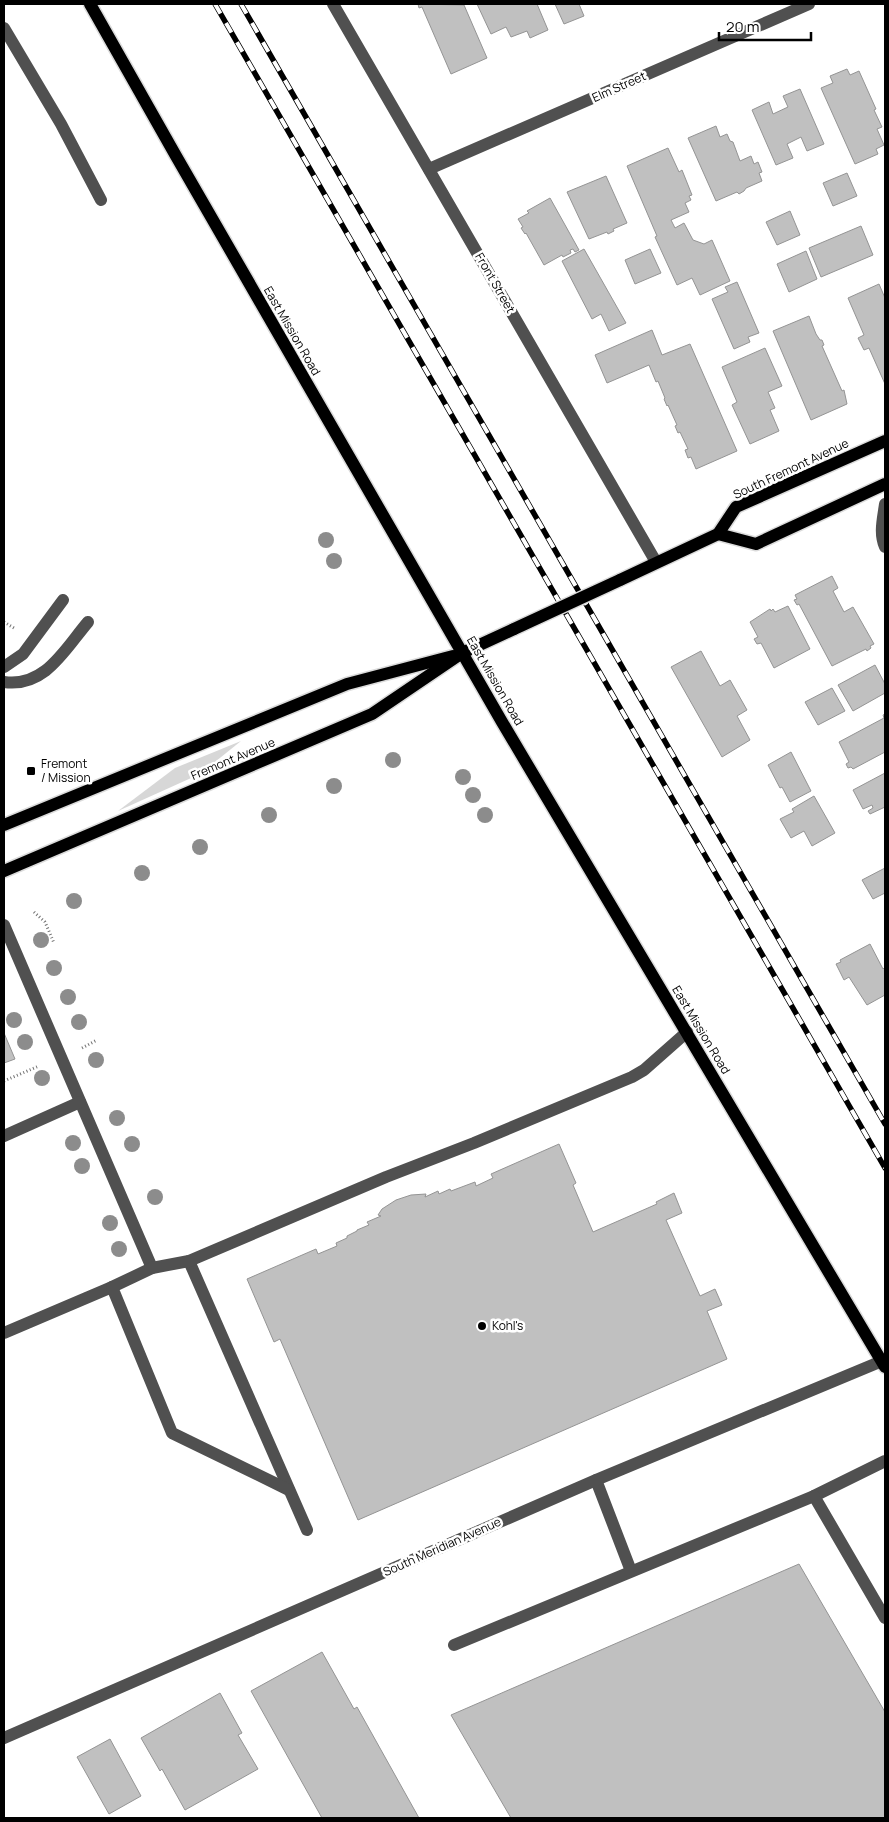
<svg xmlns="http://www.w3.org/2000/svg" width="889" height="1822" font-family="Manrope,sans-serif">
<rect width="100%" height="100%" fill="#fff"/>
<polygon fill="#d7d7d7" points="241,741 200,774 118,811 175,768"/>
<g fill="#c0c0c0" stroke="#949494">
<polygon points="418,4 464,5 487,58 451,74 422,7 419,8"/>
<polygon points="477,4 537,4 548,30 530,38 527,31 511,37 506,27 491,34"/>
<polygon points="555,4 579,4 584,16 564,24"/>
<polygon points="847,69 850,75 859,71 876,109 874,110 882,127 877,129 884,145 876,149 878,154 855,164 821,88 833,83 830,76"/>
<polygon points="800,89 824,144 807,151 801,137 787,144 793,158 776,165 752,110 769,102 773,114 788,107 783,96"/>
<polygon points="716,126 720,137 727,134 730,141 733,142 740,161 751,156 754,164 758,162 762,172 759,173 762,181 746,188 744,191 739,194 737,192 716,201 688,138"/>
<polygon points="668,148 679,172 682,170 692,195 689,196 691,200 685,203 689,212 671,220 675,228 684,223 693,240 704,244 712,240 730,281 700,295 692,278 677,285 655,237 657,236 627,166"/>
<polygon points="847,173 857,196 833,206 823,183"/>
<polygon points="606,176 627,223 613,229 614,231 608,234 607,232 589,239 567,192"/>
<polygon points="550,198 579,250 575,252 573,249 570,250 571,253 563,257 562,255 544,265 526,233 525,234 521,228 523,227 518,219 529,213 527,211"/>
<polygon points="790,211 800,235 777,245 766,222"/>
<polygon points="861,226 873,255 821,277 809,248"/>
<polygon points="584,249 626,323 609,331 601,314 592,319 562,261"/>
<polygon points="650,249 661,273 635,284 625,260"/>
<polygon points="806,251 817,279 789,292 777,264"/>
<polygon points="737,282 759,333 748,337 750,342 734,349 712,299 728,292 725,287"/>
<polygon points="879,284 885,298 885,384 869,348 864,350 858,338 864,335 848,298"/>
<polygon points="809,316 816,334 820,340 822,340 824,345 822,346 842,391 844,390 847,404 811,420 773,331"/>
<polygon points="652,330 662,355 690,344 737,451 696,469 691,457 688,458 685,450 688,449 680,432 678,433 675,426 677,425 668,405 667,406 664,399 665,398 658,381 656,382 649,365 607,383 595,355"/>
<polygon points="765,348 782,386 768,392 775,408 770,410 779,431 750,444 732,405 737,402 722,367"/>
<polygon points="832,576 838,588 833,591 844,612 853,607 874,644 870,646 871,648 867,651 866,649 832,666 799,604 797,605 794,600 797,599 795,595"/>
<polygon points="788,606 810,649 774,668 761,643 757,644 754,639 758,637 750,622 770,609 771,611 773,609 775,612"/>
<polygon points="701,651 720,686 730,680 747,710 737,716 750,740 722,757 671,667"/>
<polygon points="875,665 885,684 885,693 853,711 838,685"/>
<polygon points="832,688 845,711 818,725 805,702"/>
<polygon points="885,714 885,752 853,769 851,767 848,768 846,764 849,762 839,742 884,718 883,715"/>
<polygon points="791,752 811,791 790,802 782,787 780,788 768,765"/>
<polygon points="885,773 885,807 870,814 868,811 873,808 872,805 863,809 853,790"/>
<polygon points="814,796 835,833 812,846 804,831 791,838 780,819 794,812 792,809"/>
<polygon points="885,868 885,893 873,899 862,880"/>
<polygon points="870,944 883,969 885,967 885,995 867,1005 849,977 844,980 836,964 841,962 840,960"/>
<polygon points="4,1033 15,1059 4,1063"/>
<polygon points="559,1144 576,1183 573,1185 593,1232 657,1204 656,1202 674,1193 682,1213 666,1220 700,1296 715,1289 722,1305 707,1311 727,1359 358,1520 280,1339 274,1342 247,1279 316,1249 318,1254 337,1246 336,1243 347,1238 347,1236 357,1231 357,1230 369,1225 367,1222 381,1216 378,1215 382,1209 396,1200 411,1195 426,1194 425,1197 438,1191 439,1194 450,1189 451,1191 475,1182 476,1186 493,1178 491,1174"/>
<polygon points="799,1564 885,1712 885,1818 511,1818 451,1715"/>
<polygon points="322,1652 354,1709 357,1707 419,1818 322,1818 251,1691"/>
<polygon points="220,1693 242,1733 238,1735 258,1769 185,1810 162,1769 160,1771 141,1738"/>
<polygon points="110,1739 141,1796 109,1814 77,1757"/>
</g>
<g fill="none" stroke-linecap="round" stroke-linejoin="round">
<defs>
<g id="major">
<polyline points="90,4 176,156 502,722 885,1367"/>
<polyline points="718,534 756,544 885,484"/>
<polyline points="620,580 718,534 736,507 885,441"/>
<polyline points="4,825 347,684 453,656"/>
<polyline points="4,871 372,714 462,653 514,629"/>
</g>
</defs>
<use href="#major" stroke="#dbdbdb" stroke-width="15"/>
<g stroke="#727272" stroke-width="3" stroke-dasharray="1 2.5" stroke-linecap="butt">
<polyline points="4,622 14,628"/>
<polyline points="34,912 45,922 54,943"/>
<polyline points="82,1048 97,1040"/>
<polyline points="4,1081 39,1066"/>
</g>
<g stroke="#505050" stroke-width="12">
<polyline points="333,4 656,562"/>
<polyline points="4,28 61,124 101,200"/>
<polyline points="429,169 809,4"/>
<path d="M885,504C883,519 879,533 885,547"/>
<polyline points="4,667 23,654 63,600"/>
<path d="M4,682C45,688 65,649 88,622"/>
<polyline points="4,925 152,1268"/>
<polyline points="4,1136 80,1102"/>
<polyline points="189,1261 307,1530"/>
<polyline points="4,1333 112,1287"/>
<polyline points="885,1461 814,1496 885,1618"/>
<polyline points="596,1480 631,1571"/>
<polyline points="289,1490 172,1433 112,1287 152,1268 189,1261 386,1177 474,1143 632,1077 644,1070 687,1032"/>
<polyline points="454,1645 814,1496"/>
<polyline points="4,1738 596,1480 882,1361"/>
</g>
<use href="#major" stroke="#000" stroke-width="12"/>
<defs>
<g id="rail">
<polyline points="215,4 885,1168"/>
<polyline points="241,4 885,1124"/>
</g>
</defs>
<use href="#rail" stroke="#000" stroke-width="5.5"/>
<use href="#rail" stroke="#fff" stroke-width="4" stroke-dasharray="11" stroke-linecap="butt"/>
<defs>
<polyline id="major-bridge" points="514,629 620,580"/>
</defs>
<use href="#major-bridge" stroke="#dbdbdb" stroke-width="15" stroke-linecap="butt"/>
<use href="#major-bridge" stroke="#000" stroke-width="12"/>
</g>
<g fill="#8c8c8c">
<circle cx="326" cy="540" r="8"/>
<circle cx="334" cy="561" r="8"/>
<circle cx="393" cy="760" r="8"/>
<circle cx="463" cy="777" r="8"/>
<circle cx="334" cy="786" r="8"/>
<circle cx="473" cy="795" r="8"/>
<circle cx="269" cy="815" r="8"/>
<circle cx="485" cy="815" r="8"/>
<circle cx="200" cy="847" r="8"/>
<circle cx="142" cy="873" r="8"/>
<circle cx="74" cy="901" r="8"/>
<circle cx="41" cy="940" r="8"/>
<circle cx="54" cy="968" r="8"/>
<circle cx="68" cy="997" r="8"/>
<circle cx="14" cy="1020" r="8"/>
<circle cx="79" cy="1022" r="8"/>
<circle cx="25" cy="1042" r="8"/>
<circle cx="96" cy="1060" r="8"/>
<circle cx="42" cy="1078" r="8"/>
<circle cx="117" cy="1118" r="8"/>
<circle cx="73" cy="1143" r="8"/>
<circle cx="132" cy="1144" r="8"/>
<circle cx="82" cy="1166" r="8"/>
<circle cx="155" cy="1197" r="8"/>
<circle cx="110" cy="1223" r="8"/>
<circle cx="119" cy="1249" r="8"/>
</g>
<g fill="#000" stroke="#fff" stroke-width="2">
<rect x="26" y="766" width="10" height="10" rx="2.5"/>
<circle cx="482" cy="1326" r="5"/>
</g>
<g text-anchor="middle" stroke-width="5" stroke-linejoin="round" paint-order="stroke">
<g font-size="12" fill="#000" stroke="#fff">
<text transform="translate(619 87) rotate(-24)" y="4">Elm Street</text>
<text transform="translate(495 283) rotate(60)" y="4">Front Street</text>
<text transform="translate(292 331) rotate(60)" y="4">East Mission Road</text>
<text transform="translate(791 469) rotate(-25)" y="4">South Fremont Avenue</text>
<text transform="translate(495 681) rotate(60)" y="4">East Mission Road</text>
<text transform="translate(233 759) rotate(-23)" y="4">Fremont Avenue</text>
<text transform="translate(701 1030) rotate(59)" y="4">East Mission Road</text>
<text transform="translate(442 1547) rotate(-24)" y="4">South Meridian Avenue</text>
</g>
<g font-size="12" fill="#000" stroke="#fff" text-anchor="start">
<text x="41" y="768">Fremont<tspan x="41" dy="14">/ Mission</tspan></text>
<text x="492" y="1330">Kohl's</text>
</g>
</g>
<rect width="889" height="1822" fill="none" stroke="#000000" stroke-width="10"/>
<path d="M719 32v8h92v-8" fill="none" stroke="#000000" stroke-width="2.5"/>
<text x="726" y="32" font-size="15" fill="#000000" stroke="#ffffff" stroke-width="4" paint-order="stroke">20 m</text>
</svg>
